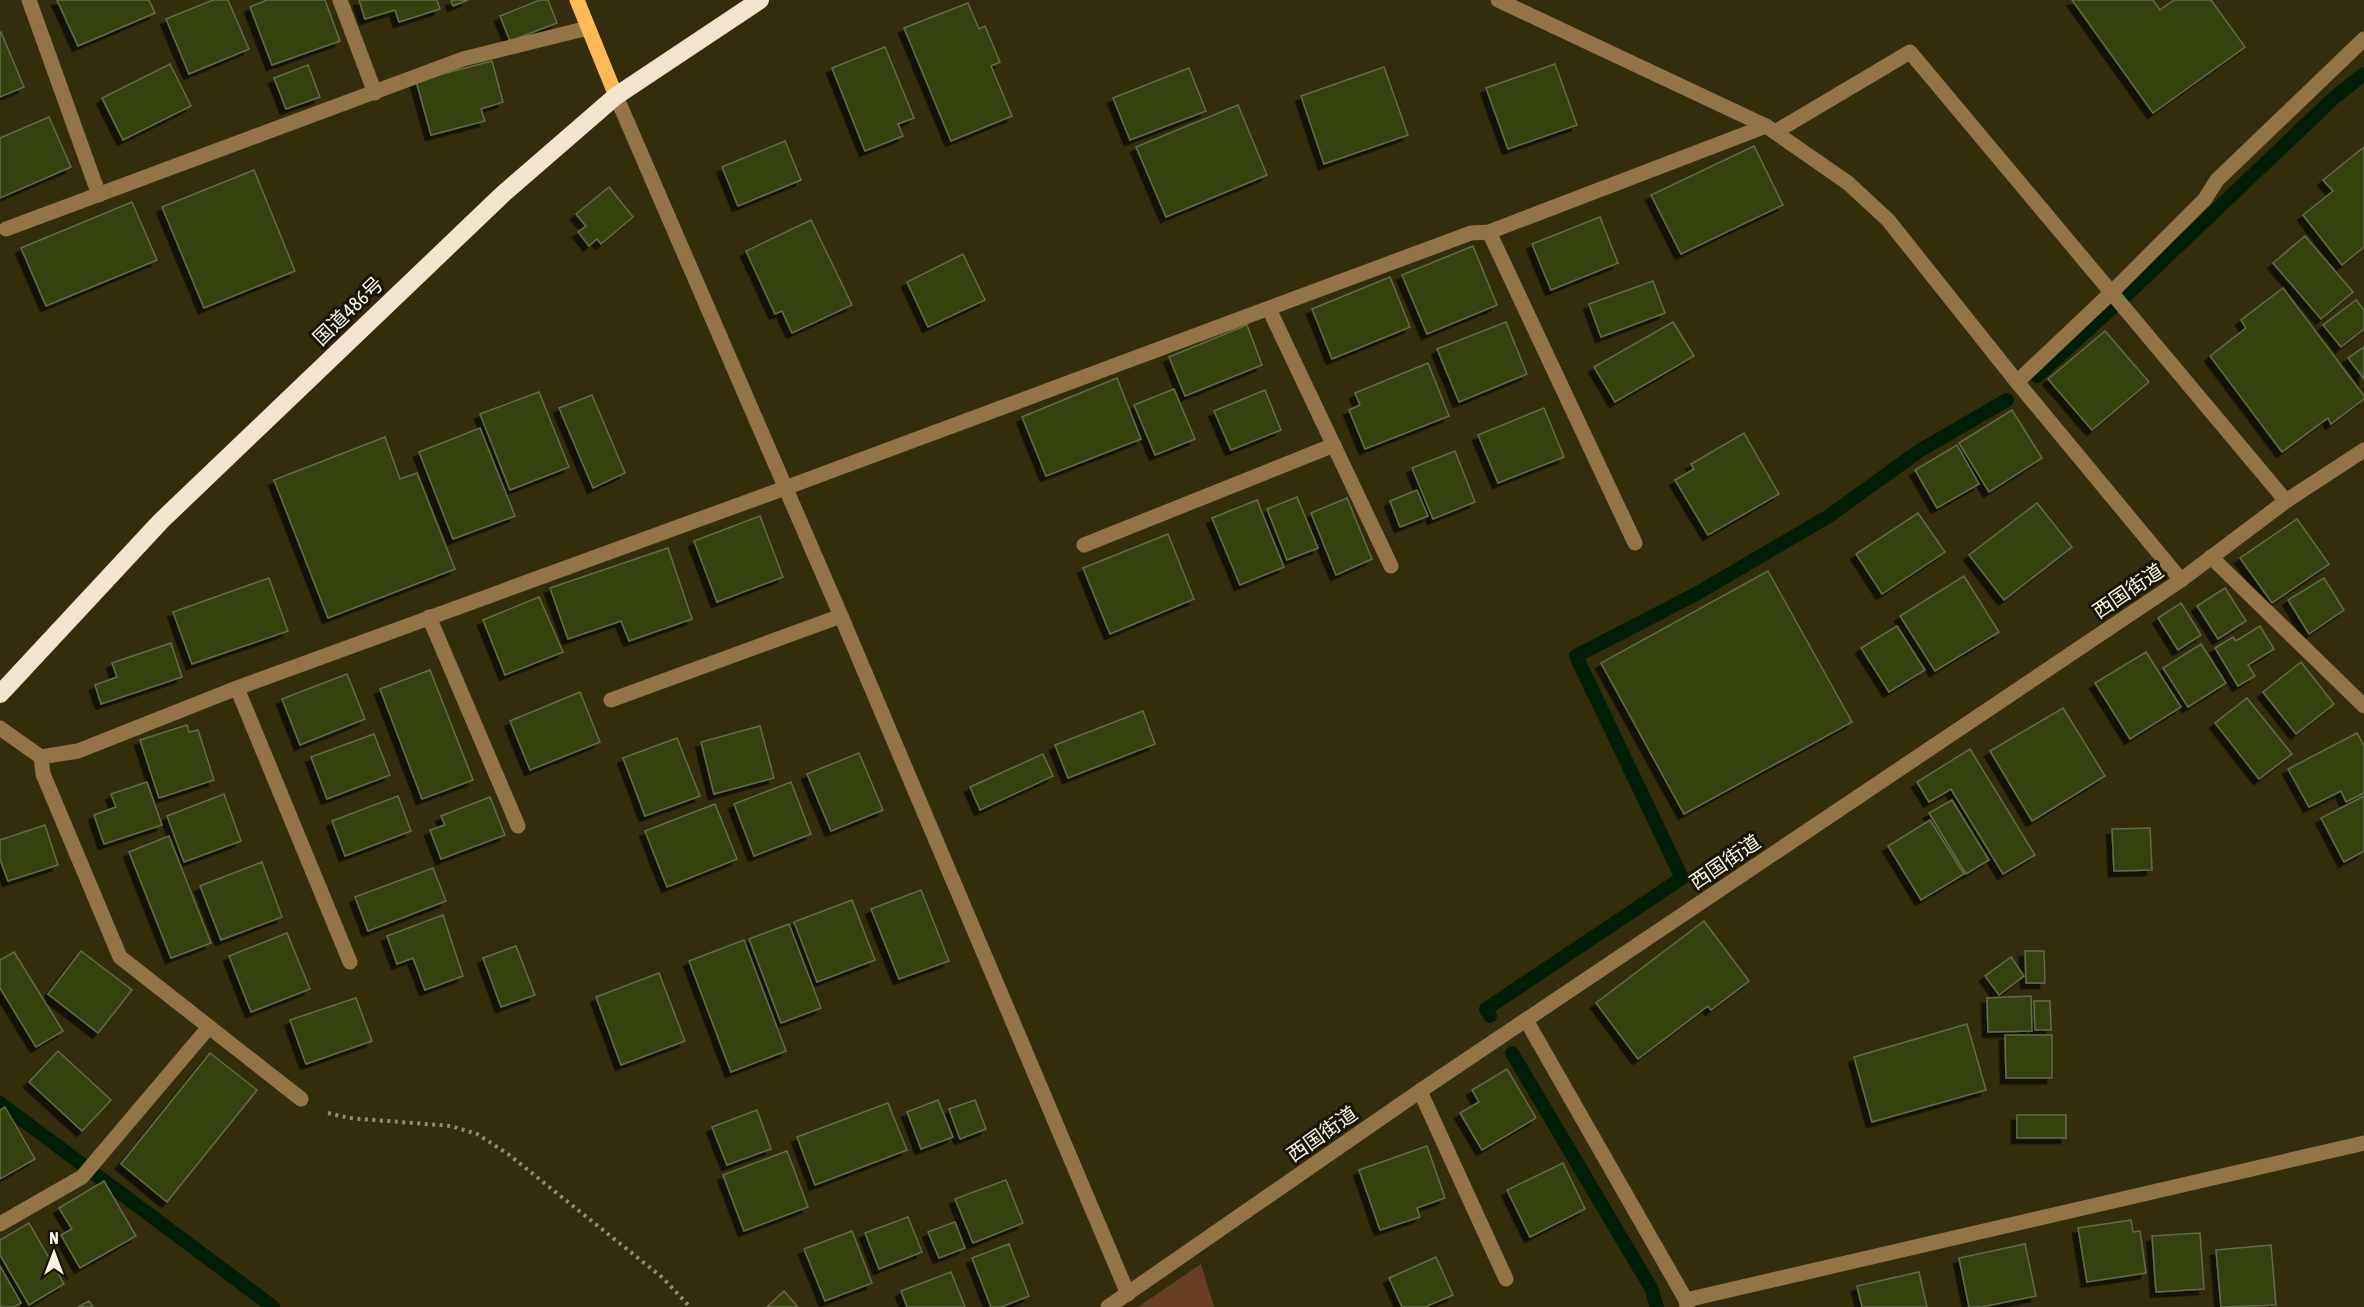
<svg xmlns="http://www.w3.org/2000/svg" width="2364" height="1307" font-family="'Asap Condensed','Noto Sans JP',sans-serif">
<defs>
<filter id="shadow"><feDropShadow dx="-5.5" dy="5.5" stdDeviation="0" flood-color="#0009"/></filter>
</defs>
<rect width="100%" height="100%" fill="#332d0c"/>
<polygon fill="#673f26" points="1201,1264 1214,1307 1138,1307"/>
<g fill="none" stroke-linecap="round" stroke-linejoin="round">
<g stroke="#001e05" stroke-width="14">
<polyline points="2037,376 2135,287 2336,96 2364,74"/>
<polyline points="1490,1016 1486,1009 1682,878 1576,656 1696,594 1829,516 1919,451 2007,400"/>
<polyline points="1512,1053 1651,1288 1657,1307"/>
<polyline points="0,1103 273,1307"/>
</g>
</g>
<g fill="#344207" stroke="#626c4d" stroke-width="1.5" filter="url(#shadow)">
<polygon points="57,0 149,0 155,13 78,46"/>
<polygon points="213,0 228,0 249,49 189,74 166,19"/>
<polygon points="267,0 325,0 340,41 272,65 250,7"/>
<polygon points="359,0 437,0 440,9 399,22 395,10 365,19"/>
<polygon points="451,0 468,0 453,6"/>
<polygon points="540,0 548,0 557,23 510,41 500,16"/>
<polygon points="2072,0 2153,0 2160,10 2174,0 2211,0 2245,47 2153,113"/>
<polygon points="968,3 979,29 985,26 1000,62 991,66 1012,116 951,141 904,28"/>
<polygon points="1,32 24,87 0,97 0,33"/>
<polygon points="885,47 914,118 898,124 903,136 865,151 832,68"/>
<polygon points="492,61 503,102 481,109 485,121 431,135 416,81"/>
<polygon points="170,64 191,106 123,140 102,98"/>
<polygon points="1555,64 1577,125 1508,149 1486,88"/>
<polygon points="308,65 320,97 286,109 274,78"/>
<polygon points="1384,67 1408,135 1324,164 1301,96"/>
<polygon points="1189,68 1206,111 1130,140 1113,98"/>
<polygon points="1238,105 1267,175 1166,217 1136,147"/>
<polygon points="49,117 71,167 0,198 0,138"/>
<polygon points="785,141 801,180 738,206 722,167"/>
<polygon points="1754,146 1783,205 1681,254 1651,195"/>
<polygon points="2364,147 2364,247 2342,265 2303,215 2333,191 2323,180"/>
<polygon points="254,170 295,271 204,308 162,207"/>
<polygon points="609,187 633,217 601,244 597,239 589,246 578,232 586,226 576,214"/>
<polygon points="132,202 157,260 46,306 21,248"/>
<polygon points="1600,217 1618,263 1551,290 1532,244"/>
<polygon points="811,220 852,305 792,333 782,311 775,314 746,251"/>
<polygon points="2305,236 2353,292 2321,319 2273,263"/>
<polygon points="1473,246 1497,305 1427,334 1402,275"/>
<polygon points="963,254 985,300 928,327 907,282"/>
<polygon points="1390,277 1410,327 1332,359 1312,309"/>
<polygon points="1653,281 1665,313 1601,337 1589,304"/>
<polygon points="2283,288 2364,396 2364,399 2331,424 2328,418 2282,452 2210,356 2246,328 2241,320"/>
<polygon points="2356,300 2364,310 2364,329 2341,347 2323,325"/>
<polygon points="1506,322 1527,374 1459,402 1437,349"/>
<polygon points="1673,322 1694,356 1615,402 1594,367"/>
<polygon points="1247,325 1262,365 1185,396 1169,357"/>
<polygon points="2105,331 2149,382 2092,430 2048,379"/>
<polygon points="2364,347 2364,379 2348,358"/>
<polygon points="1428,363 1449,416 1365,449 1349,410 1360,405 1355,393"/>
<polygon points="1117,378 1141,439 1046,476 1022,417"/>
<polygon points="1174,389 1195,439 1155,455 1134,405"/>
<polygon points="1265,390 1281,430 1231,450 1214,411"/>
<polygon points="539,392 569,467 510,490 480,414"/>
<polygon points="592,395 625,473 593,488 559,408"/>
<polygon points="1544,408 1564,457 1498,483 1478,435"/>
<polygon points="2012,410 2042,458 1989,492 1959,443"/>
<polygon points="480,428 515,516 453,539 419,452"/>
<polygon points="1744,433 1779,494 1708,535 1675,480 1694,469 1691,464"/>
<polygon points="385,437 400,479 417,473 455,569 328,618 274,480"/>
<polygon points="1957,445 1979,484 1937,508 1915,470"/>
<polygon points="1455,451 1475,502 1433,519 1412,468"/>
<polygon points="1417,490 1428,516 1400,527 1390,501"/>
<polygon points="1297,497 1318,548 1287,560 1267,509"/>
<polygon points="1347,498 1372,559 1336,575 1311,513"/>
<polygon points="1257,500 1284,567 1240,585 1212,518"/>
<polygon points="2037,503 2072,547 2004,600 1969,555"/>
<polygon points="1918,513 1945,552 1882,594 1856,554"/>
<polygon points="760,516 783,577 717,602 694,541"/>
<polygon points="2297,519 2329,564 2272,603 2240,558"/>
<polygon points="1168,534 1194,599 1110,634 1083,568"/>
<polygon points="668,548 692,619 629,641 621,621 568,639 550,588"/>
<polygon points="1768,571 1852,722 1684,814 1601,663"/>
<polygon points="1964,576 1999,632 1935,671 1900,616"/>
<polygon points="269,578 288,631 192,664 173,612"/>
<polygon points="2324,578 2344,610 2309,634 2288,600"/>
<polygon points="2225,588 2246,621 2218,639 2197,606"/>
<polygon points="539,597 563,652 505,675 483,620"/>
<polygon points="2181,603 2201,635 2178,650 2158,618"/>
<polygon points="1897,626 1925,670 1889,692 1861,648"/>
<polygon points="2260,626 2274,649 2248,665 2255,676 2238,686 2215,648 2233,637 2236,641"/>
<polygon points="171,643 182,677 101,704 95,685 117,677 112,663"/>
<polygon points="2201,644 2226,683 2188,707 2163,668"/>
<polygon points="2146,652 2181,707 2130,739 2095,683"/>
<polygon points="2301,662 2334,704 2296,734 2263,692"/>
<polygon points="430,670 473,780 422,799 380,689"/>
<polygon points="347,674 365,719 300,745 282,699"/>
<polygon points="580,692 600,742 530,770 510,721"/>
<polygon points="2247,698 2292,754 2259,779 2215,723"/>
<polygon points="2063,708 2105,776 2032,821 1990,751"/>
<polygon points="1143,711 1155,744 1068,778 1055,745"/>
<polygon points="187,725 189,732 198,730 214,780 159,798 140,740"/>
<polygon points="760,726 774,778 714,794 701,742"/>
<polygon points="2357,733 2364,746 2364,793 2346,802 2341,791 2309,807 2288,769"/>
<polygon points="374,734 390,775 327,799 311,757"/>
<polygon points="677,738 700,796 645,816 623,758"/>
<polygon points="1970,749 2035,855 2003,874 1951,789 1929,802 1917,782"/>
<polygon points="859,753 883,810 831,831 807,774"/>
<polygon points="1043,754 1053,776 980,810 970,787"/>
<polygon points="147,782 162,825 104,844 94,815 116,807 111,794"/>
<polygon points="791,782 811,834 754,856 734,804"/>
<polygon points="224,794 241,841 184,862 167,816"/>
<polygon points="398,796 411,831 345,856 332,821"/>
<polygon points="2364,796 2364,851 2344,862 2321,818"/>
<polygon points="490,797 505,835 441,859 430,830 445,825 441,816"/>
<polygon points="1952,800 1989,860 1966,874 1929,813"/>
<polygon points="715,804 737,859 667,887 645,831"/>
<polygon points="1930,820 1964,874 1921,900 1888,846"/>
<polygon points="45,825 58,865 8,881 0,859 0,840"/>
<polygon points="2150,828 2152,870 2114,871 2112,829"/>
<polygon points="169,836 211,943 171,958 129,852"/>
<polygon points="262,862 282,917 221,940 200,886"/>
<polygon points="433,868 446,901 368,931 355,897"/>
<polygon points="921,890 949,961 899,979 871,909"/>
<polygon points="852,900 875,960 817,982 794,922"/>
<polygon points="443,915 463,976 425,990 413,958 397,964 387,936"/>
<polygon points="1704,921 1749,981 1711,1010 1708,1006 1638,1059 1596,1003"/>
<polygon points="789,924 821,1008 781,1023 749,939"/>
<polygon points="287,933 310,989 251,1012 229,956"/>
<polygon points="744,940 786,1051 731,1072 689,961"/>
<polygon points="516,946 535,995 501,1007 483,958"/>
<polygon points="81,951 132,990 98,1033 48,994"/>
<polygon points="2025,951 2044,951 2045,983 2026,983"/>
<polygon points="14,952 63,1031 36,1047 0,988 0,960"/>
<polygon points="2011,957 2024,976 1999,995 1985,976"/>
<polygon points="659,973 685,1041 621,1065 596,997"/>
<polygon points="2031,996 2032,1031 1988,1032 1987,998"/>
<polygon points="356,998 372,1041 306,1064 290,1020"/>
<polygon points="2034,1001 2050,1001 2051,1030 2035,1030"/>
<polygon points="1967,1024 1986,1090 1872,1122 1854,1057"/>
<polygon points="2005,1035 2052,1035 2052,1078 2006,1078"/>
<polygon points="58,1051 111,1100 82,1131 29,1082"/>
<polygon points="210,1053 257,1090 167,1202 121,1164"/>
<polygon points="1507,1069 1536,1118 1482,1150 1460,1113 1479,1102 1472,1090"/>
<polygon points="938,1100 953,1137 921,1149 907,1112"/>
<polygon points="975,1100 986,1129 960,1139 949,1109"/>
<polygon points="888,1103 907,1150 815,1185 797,1137"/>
<polygon points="5,1107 35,1159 0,1179 0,1110"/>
<polygon points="757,1110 771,1149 727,1165 712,1127"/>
<rect x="2017" y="1115" width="49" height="23"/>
<polygon points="1427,1146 1445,1198 1417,1208 1420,1217 1380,1230 1359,1170"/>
<polygon points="787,1151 808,1207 744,1231 723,1175"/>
<polygon points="1563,1163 1585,1209 1530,1237 1507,1190"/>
<polygon points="1006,1180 1023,1223 973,1243 955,1199"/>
<polygon points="104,1181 136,1236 80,1268 61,1235 72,1229 59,1208"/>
<polygon points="908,1217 922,1252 879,1269 865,1233"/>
<polygon points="2131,1220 2133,1232 2140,1231 2146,1273 2087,1282 2078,1228"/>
<polygon points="955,1222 965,1248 939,1258 928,1232"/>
<polygon points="29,1223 64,1284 29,1305 0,1255 0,1240"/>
<polygon points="852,1231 872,1283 825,1301 804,1249"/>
<polygon points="2200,1233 2204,1289 2156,1292 2152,1236"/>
<polygon points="1009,1244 1029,1296 1001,1307 991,1307 972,1258"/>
<polygon points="2025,1244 2036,1296 1982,1307 1969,1307 1959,1258"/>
<polygon points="2271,1245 2276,1305 2221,1307 2216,1250"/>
<polygon points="1436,1257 1453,1295 1425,1307 1402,1307 1389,1278"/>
<polygon points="0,1266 21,1303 14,1307 0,1307"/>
<polygon points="951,1272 965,1307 907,1307 901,1291"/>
<polygon points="1919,1272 1927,1307 1862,1307 1857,1286"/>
<polygon points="784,1291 798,1307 767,1307"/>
<polygon points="89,1301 93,1307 78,1307"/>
</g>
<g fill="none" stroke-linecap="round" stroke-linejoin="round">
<polyline stroke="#928d73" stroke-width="4" stroke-dasharray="3 4.5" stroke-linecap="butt" points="328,1113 349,1118 451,1126 477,1134 508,1154 663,1278 690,1307"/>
<g stroke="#937447" stroke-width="15">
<polyline points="29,0 99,195"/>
<polyline points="340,0 375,93"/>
<polyline points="1498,0 1766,126 1848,183 1888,220 2017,382 2181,580"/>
<polyline points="616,96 841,616 1128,1294"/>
<polyline points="1775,132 1910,52 2286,501"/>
<polyline points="6,229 463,59 588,28"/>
<polyline points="1489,232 1635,543"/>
<polyline points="1269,309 1391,566"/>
<polyline points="2017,382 2111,293 2205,199 2217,180 2364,39"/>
<polyline points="1084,545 1334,445"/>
<polyline points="2211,557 2364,706"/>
<polyline points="429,617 518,826"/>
<polyline points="237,688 350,962"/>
<polyline points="611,700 841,616"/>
<polyline points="0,728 41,757 78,751 237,688 785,488 1471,233 1489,232 1766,126"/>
<polyline points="41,757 43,774 120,957 301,1099"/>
<polyline points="1526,1020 1686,1300 1687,1307"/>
<polyline points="1420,1091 1506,1279"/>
<polyline points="0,1224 82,1177 209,1027"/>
<polyline points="1686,1300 2364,1143"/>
<polyline points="1108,1307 1420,1091 2181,580 2286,501 2364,450"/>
</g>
<polyline stroke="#fbba56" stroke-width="15" points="577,0 616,96"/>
<polyline stroke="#f3e4cf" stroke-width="18" points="0,694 161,521 503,194 616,96 760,0"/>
</g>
<g text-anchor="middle" stroke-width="6" stroke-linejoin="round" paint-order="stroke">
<g font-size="20" fill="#f8f5e2" stroke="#181508">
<text transform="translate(348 311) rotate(-44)" y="7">国道486号</text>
<text transform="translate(2128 591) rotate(-34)" y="7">西国街道</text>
<text transform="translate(1725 862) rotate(-34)" y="7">西国街道</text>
<text transform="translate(1322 1134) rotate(-35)" y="7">西国街道</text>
</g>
</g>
<g transform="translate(54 1253)" stroke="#181508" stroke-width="4.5" paint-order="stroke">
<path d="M0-4.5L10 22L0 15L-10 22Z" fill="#f8f5e2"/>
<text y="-9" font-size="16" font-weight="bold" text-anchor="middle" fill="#f8f5e2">N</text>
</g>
</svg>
